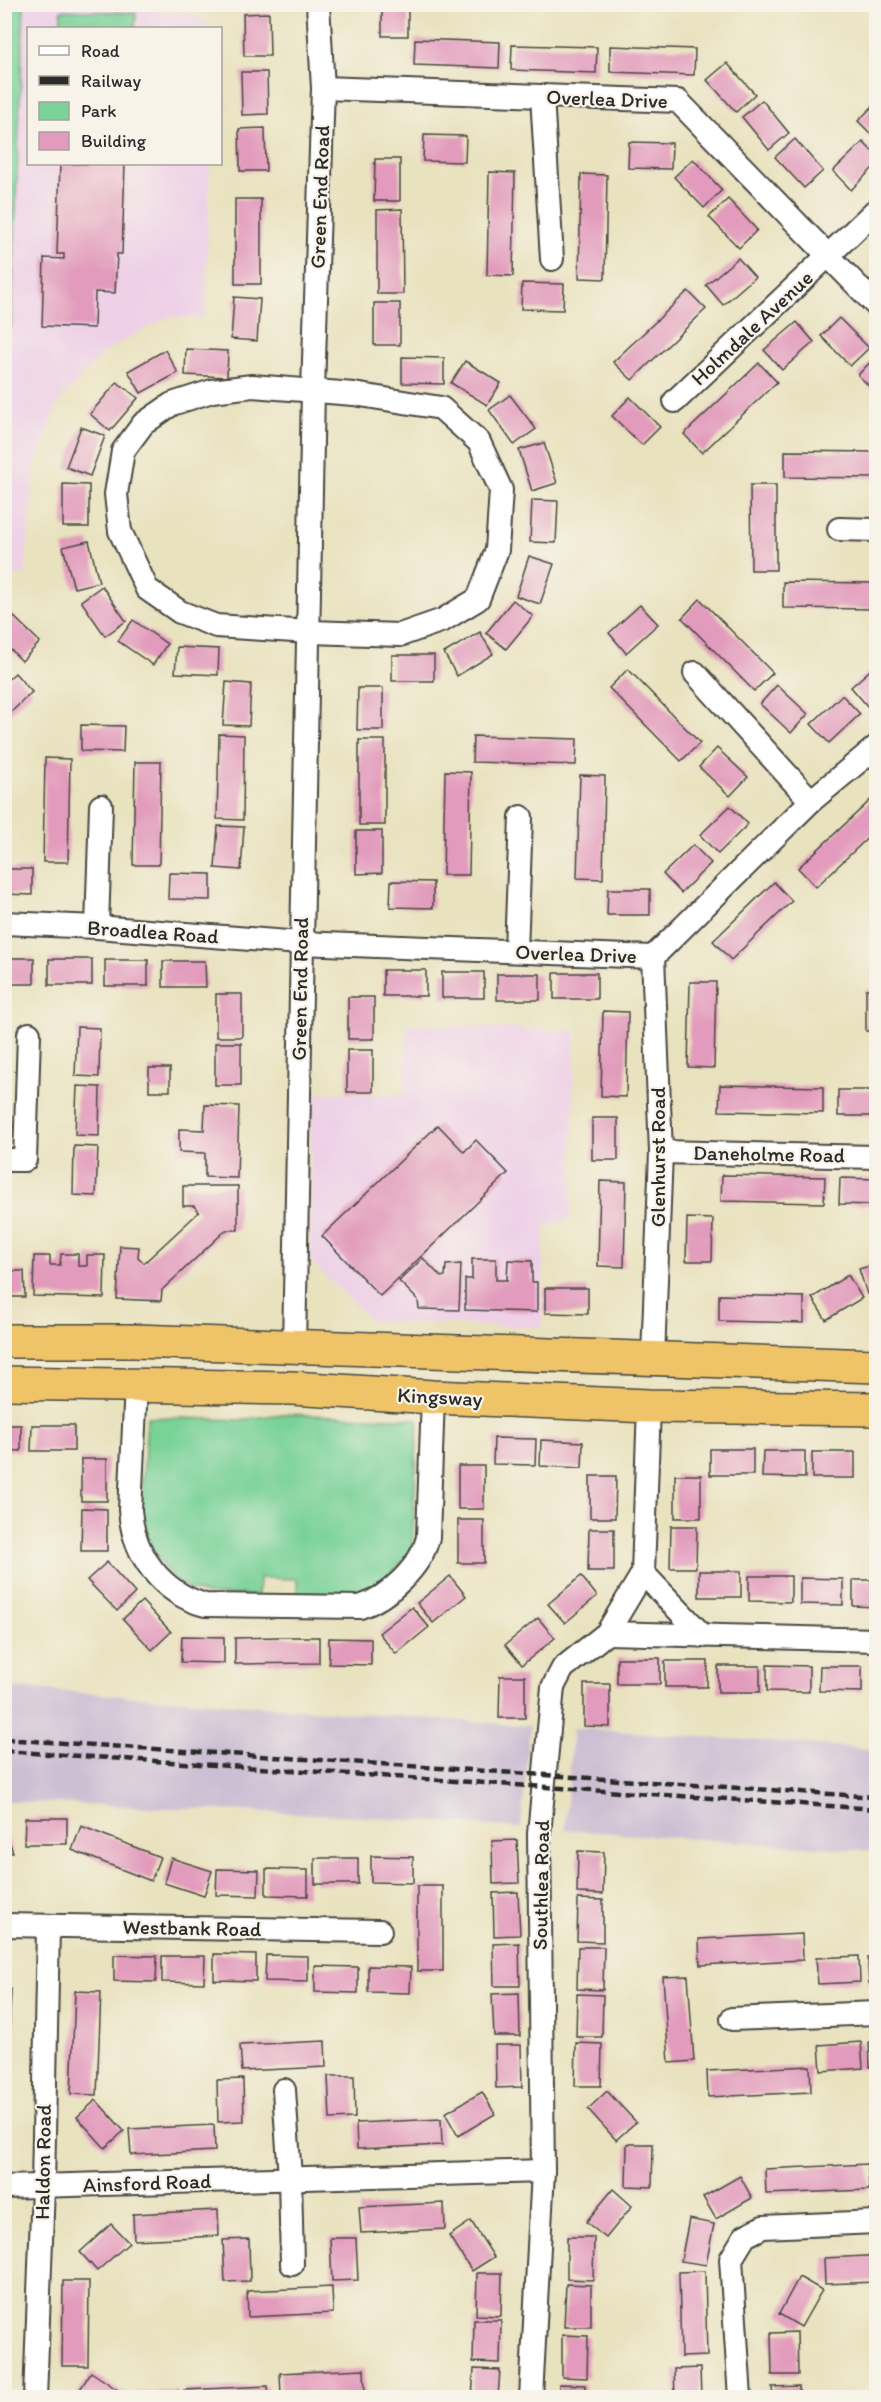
<svg xmlns="http://www.w3.org/2000/svg" width="881" height="2402" font-family="Itim,sans-serif">
<rect width="100%" height="100%" fill="#f7f3e8"/>
<filter id="ink" filterUnits="userSpaceOnUse"><feTurbulence type="fractalNoise" baseFrequency=".0167" numOctaves="2"/><feDisplacementMap in="SourceGraphic" scale="12" xChannelSelector="R" yChannelSelector="G"/><feConvolveMatrix kernelMatrix="1 2 1 2 8 2 1 2 1" color-interpolation-filters="sRGB"/></filter>
<filter id="wash" filterUnits="userSpaceOnUse"><feTurbulence type="fractalNoise" baseFrequency=".008" numOctaves="4" result="noise"/><feDisplacementMap in="SourceGraphic" scale="24" xChannelSelector="R" yChannelSelector="G"/><feGaussianBlur stdDeviation="1.35" result="paint"/><feColorMatrix in="noise" values="0 0 0 0 0 0 0 0 0 0 0 0 0 0 0 0 0 1.4 0 .05"/><feComposite in="paint" operator="in"/></filter>
<g filter="url(#wash)">
<rect width="100%" height="100%" fill="#e9e2bf"/>
<g fill="#eed0e7">
<polygon points="4,5 157,5 157,12 192,13 213,28 28,28 28,164 210,164 205,318 168,317 103,352 57,404 34,468 25,576 4,575"/>
<polygon points="407,1025 575,1031 571,1217 544,1227 542,1327 371,1321 310,1260 312,1093 404,1095"/>
</g>
<g fill="#ccbed3">
<polygon points="4,1687 530,1726 521,1828 338,1815 5,1801"/>
<polygon points="573,1728 876,1749 876,1851 565,1830"/>
</g>
<g fill="#79d298" stroke="#527e62" stroke-width="1.5">
<polygon points="5,4 24,5 11,327 5,330"/>
<polygon points="61,10 136,13 135,28 61,28"/>
<path d="M282,1414L418,1419L412,1548C404,1564 374,1593 355,1596C337,1600 315,1596 297,1596V1579L259,1578L258,1595C238,1595 216,1597 197,1592C167,1585 144,1539 141,1511L147,1417L240,1420Z"/>
</g>
<g id="blocks">
<g fill="#e29bbc">
<rect x="382" y="4" width="26" height="32"/>
<polygon points="269,13 270,56 244,56 243,14"/>
<polygon points="415,39 500,42 499,68 414,65"/>
<polygon points="512,45 597,47 596,73 511,70"/>
<polygon points="610,46 695,49 694,75 610,72"/>
<polygon points="727,63 755,94 736,112 707,80"/>
<polygon points="241,72 267,72 268,114 242,115"/>
<polygon points="762,100 789,133 769,150 742,117"/>
<polygon points="876,103 876,139 858,121"/>
<polygon points="265,128 266,171 240,171 239,129"/>
<polygon points="424,135 466,136 465,162 423,161"/>
<polygon points="795,139 823,171 804,188 775,157"/>
<polygon points="629,142 672,143 671,169 628,168"/>
<polygon points="863,142 876,155 876,165 851,190 833,171"/>
<polygon points="375,159 400,159 400,201 374,201"/>
<polygon points="693,159 722,190 704,208 674,177"/>
<polygon points="60,164 125,164 122,254 117,254 115,293 95,292 94,328 42,326 44,258 64,259 64,254 57,254"/>
<polygon points="489,172 515,173 513,276 487,275"/>
<polygon points="581,174 607,175 605,279 579,278"/>
<rect x="235" y="199" width="26" height="85"/>
<polygon points="728,199 757,230 739,248 709,217"/>
<polygon points="402,209 403,294 377,294 377,210"/>
<polygon points="738,258 755,277 723,305 706,285"/>
<polygon points="522,283 564,284 563,310 521,309"/>
<polygon points="688,291 706,309 632,380 613,362"/>
<polygon points="234,297 260,299 257,341 231,339"/>
<rect x="374" y="303" width="26" height="42"/>
<polygon points="839,318 869,348 850,366 821,336"/>
<polygon points="797,322 814,342 782,370 764,350"/>
<polygon points="186,349 228,351 227,377 185,375"/>
<polygon points="165,350 178,373 141,393 128,371"/>
<polygon points="876,356 876,393 858,375"/>
<polygon points="402,357 444,358 444,384 402,383"/>
<polygon points="465,361 501,383 487,405 451,383"/>
<polygon points="759,363 777,382 702,453 684,434"/>
<polygon points="117,382 138,398 110,431 90,414"/>
<polygon points="510,395 536,429 514,445 489,410"/>
<polygon points="630,397 660,427 642,445 612,416"/>
<polygon points="81,427 105,436 90,476 66,467"/>
<polygon points="544,443 557,483 532,491 519,450"/>
<polygon points="785,451 876,452 876,478 785,477"/>
<polygon points="63,484 89,485 89,527 63,527"/>
<polygon points="750,485 776,485 776,570 751,570"/>
<polygon points="532,500 558,501 556,543 530,542"/>
<polygon points="89,541 99,582 74,588 63,547"/>
<polygon points="529,556 554,564 540,604 516,596"/>
<polygon points="783,582 876,583 876,609 783,608"/>
<polygon points="102,586 126,621 105,636 81,601"/>
<polygon points="700,599 773,673 754,691 682,618"/>
<polygon points="513,600 533,616 506,649 486,633"/>
<polygon points="640,605 658,624 626,653 609,633"/>
<polygon points="4,607 40,642 22,661 4,643"/>
<polygon points="133,620 167,644 153,665 118,641"/>
<polygon points="480,632 493,654 457,676 444,653"/>
<polygon points="177,647 219,649 218,675 175,673"/>
<rect x="392" y="655" width="42" height="26"/>
<polygon points="876,665 876,700 868,707 851,687"/>
<polygon points="628,669 700,743 681,761 609,688"/>
<polygon points="15,673 32,692 4,719 4,683"/>
<polygon points="226,682 251,684 249,726 223,725"/>
<polygon points="777,685 808,714 791,733 760,704"/>
<polygon points="358,688 383,688 383,730 357,730"/>
<polygon points="842,695 860,714 829,743 811,724"/>
<polygon points="81,725 124,726 123,752 81,751"/>
<polygon points="219,734 244,735 243,820 217,819"/>
<polygon points="473,736 577,739 576,765 472,762"/>
<rect x="359" y="740" width="26" height="85"/>
<polygon points="717,748 748,777 730,796 699,767"/>
<polygon points="45,758 70,759 68,862 43,862"/>
<polygon points="135,762 161,762 159,865 133,865"/>
<polygon points="445,771 471,772 469,875 443,875"/>
<polygon points="580,775 605,776 603,879 577,878"/>
<polygon points="874,797 876,800 876,830 816,887 798,868"/>
<polygon points="730,806 748,824 718,854 700,835"/>
<polygon points="218,826 244,827 241,870 215,868"/>
<polygon points="356,831 382,831 382,873 356,874"/>
<polygon points="693,845 711,863 681,893 663,874"/>
<polygon points="4,869 32,869 32,895 4,894"/>
<polygon points="169,873 211,874 211,900 168,899"/>
<polygon points="391,881 433,882 433,908 390,907"/>
<polygon points="774,882 792,901 731,960 713,941"/>
<polygon points="608,889 650,889 650,915 607,915"/>
<rect x="4" y="958" width="30" height="26"/>
<rect x="49" y="959" width="43" height="26"/>
<rect x="105" y="960" width="43" height="26"/>
<polygon points="163,961 205,961 206,987 163,987"/>
<rect x="383" y="970" width="43" height="26"/>
<rect x="442" y="972" width="42" height="26"/>
<rect x="554" y="973" width="43" height="26"/>
<rect x="497" y="974" width="43" height="26"/>
<polygon points="690,982 716,982 714,1068 688,1067"/>
<rect x="866" y="989" width="10" height="42"/>
<rect x="216" y="994" width="26" height="43"/>
<rect x="348" y="997" width="26" height="42"/>
<polygon points="603,1011 628,1012 626,1097 601,1096"/>
<polygon points="77,1027 100,1028 99,1077 75,1076"/>
<rect x="215" y="1043" width="26" height="42"/>
<rect x="347" y="1050" width="26" height="42"/>
<rect x="149" y="1068" width="21" height="23"/>
<polygon points="720,1085 823,1087 823,1113 719,1111"/>
<polygon points="77,1086 100,1087 99,1136 75,1135"/>
<rect x="838" y="1090" width="38" height="26"/>
<polygon points="205,1105 239,1106 237,1178 205,1177 205,1153 179,1152 179,1129 204,1130"/>
<rect x="592" y="1118" width="26" height="42"/>
<polygon points="438,1125 464,1152 476,1140 508,1173 380,1296 322,1236"/>
<polygon points="74,1146 98,1147 96,1196 73,1195"/>
<polygon points="722,1175 825,1177 824,1203 721,1201"/>
<polygon points="840,1178 876,1179 876,1205 839,1204"/>
<polygon points="600,1181 626,1182 624,1267 598,1266"/>
<polygon points="183,1186 238,1186 238,1230 226,1230 162,1290 161,1301 117,1299 120,1246 139,1247 138,1257 144,1263 199,1212 194,1206 183,1206"/>
<polygon points="687,1218 713,1219 712,1261 686,1261"/>
<polygon points="61,1254 78,1254 78,1266 87,1266 87,1255 105,1255 104,1298 33,1296 34,1256 50,1256 50,1265 60,1265"/>
<polygon points="423,1258 441,1277 445,1276 446,1265 461,1264 459,1310 419,1309 418,1300 399,1281"/>
<polygon points="472,1259 496,1259 496,1280 507,1280 508,1260 532,1261 532,1282 537,1282 537,1312 465,1310 465,1279 472,1279"/>
<polygon points="876,1264 876,1291 867,1294 859,1269"/>
<polygon points="4,1271 24,1271 25,1297 4,1297"/>
<polygon points="848,1275 862,1298 826,1320 812,1298"/>
<polygon points="545,1288 588,1288 588,1314 545,1313"/>
<polygon points="719,1295 804,1297 804,1323 719,1321"/>
<polygon points="4,1425 21,1425 21,1451 4,1450"/>
<polygon points="32,1425 74,1425 74,1451 31,1451"/>
<polygon points="494,1438 536,1439 535,1465 493,1464"/>
<polygon points="541,1440 583,1442 582,1468 540,1466"/>
<rect x="710" y="1449" width="43" height="26"/>
<polygon points="763,1451 805,1451 805,1478 762,1477"/>
<rect x="812" y="1452" width="43" height="26"/>
<rect x="81" y="1459" width="26" height="42"/>
<rect x="458" y="1466" width="26" height="43"/>
<rect x="675" y="1475" width="26" height="43"/>
<polygon points="590,1476 616,1476 615,1518 590,1518"/>
<polygon points="82,1508 107,1509 107,1551 81,1551"/>
<rect x="458" y="1520" width="26" height="43"/>
<polygon points="671,1526 697,1526 696,1568 670,1568"/>
<polygon points="589,1529 614,1529 614,1571 588,1571"/>
<polygon points="107,1562 135,1593 117,1611 87,1580"/>
<rect x="699" y="1571" width="42" height="26"/>
<polygon points="450,1576 466,1596 433,1623 417,1603"/>
<polygon points="581,1576 597,1596 565,1623 548,1604"/>
<polygon points="749,1576 791,1576 791,1602 749,1601"/>
<polygon points="800,1578 843,1579 843,1605 800,1604"/>
<polygon points="853,1580 876,1580 876,1607 853,1606"/>
<polygon points="142,1601 171,1632 152,1650 123,1619"/>
<polygon points="412,1607 429,1627 396,1654 379,1633"/>
<polygon points="538,1618 555,1638 522,1665 505,1645"/>
<polygon points="182,1636 224,1637 224,1663 181,1662"/>
<polygon points="277,1637 319,1637 319,1663 235,1664 235,1638"/>
<polygon points="329,1638 371,1639 371,1665 329,1664"/>
<rect x="617" y="1658" width="43" height="26"/>
<polygon points="665,1661 708,1661 707,1687 665,1687"/>
<polygon points="767,1665 809,1666 809,1692 767,1691"/>
<rect x="718" y="1666" width="42" height="26"/>
<polygon points="820,1666 862,1666 862,1692 819,1691"/>
<polygon points="500,1676 525,1676 525,1718 499,1718"/>
<polygon points="584,1684 610,1684 610,1727 584,1726"/>
<polygon points="25,1818 67,1818 67,1844 24,1844"/>
<polygon points="81,1826 160,1857 151,1881 72,1850"/>
<polygon points="4,1828 13,1852 4,1855"/>
<polygon points="517,1840 519,1883 493,1884 492,1841"/>
<polygon points="578,1851 604,1852 603,1894 577,1893"/>
<polygon points="371,1856 413,1857 413,1883 371,1882"/>
<polygon points="171,1858 212,1871 204,1896 164,1883"/>
<rect x="315" y="1858" width="43" height="26"/>
<polygon points="217,1869 259,1870 258,1896 216,1895"/>
<polygon points="266,1869 308,1870 308,1896 266,1895"/>
<rect x="417" y="1886" width="26" height="85"/>
<polygon points="518,1892 520,1935 494,1936 493,1893"/>
<polygon points="578,1899 603,1900 603,1942 577,1941"/>
<polygon points="802,1934 803,1960 700,1965 699,1939"/>
<polygon points="519,1943 520,1986 494,1986 493,1944"/>
<polygon points="578,1947 604,1947 603,1990 577,1989"/>
<polygon points="214,1954 256,1955 256,1981 214,1980"/>
<polygon points="114,1955 157,1956 156,1982 114,1981"/>
<polygon points="266,1955 308,1956 308,1982 265,1981"/>
<polygon points="162,1956 205,1956 204,1983 162,1982"/>
<polygon points="859,1956 860,1982 818,1984 816,1958"/>
<polygon points="876,1956 876,1982 869,1983 868,1957"/>
<polygon points="315,1966 358,1967 358,1993 315,1992"/>
<polygon points="368,1966 411,1967 410,1993 368,1992"/>
<polygon points="688,1976 694,2061 669,2063 663,1977"/>
<polygon points="4,1989 11,1989 7,2092 4,2092"/>
<polygon points="75,1991 101,1992 97,2095 71,2094"/>
<polygon points="519,1993 520,2036 494,2036 492,1994"/>
<polygon points="577,1994 603,1995 602,2037 576,2037"/>
<polygon points="325,2041 326,2067 242,2071 240,2045"/>
<polygon points="876,2041 876,2067 870,2067 869,2042"/>
<polygon points="861,2042 863,2068 821,2071 819,2045"/>
<polygon points="576,2043 602,2044 601,2086 575,2086"/>
<polygon points="495,2045 521,2045 522,2087 496,2088"/>
<polygon points="810,2066 811,2092 708,2097 707,2071"/>
<polygon points="328,2076 354,2076 355,2118 330,2119"/>
<polygon points="243,2079 244,2121 218,2122 217,2080"/>
<polygon points="607,2091 636,2122 616,2140 588,2109"/>
<polygon points="482,2092 495,2114 458,2136 445,2113"/>
<polygon points="96,2100 124,2131 105,2148 77,2117"/>
<polygon points="441,2119 442,2145 357,2149 356,2123"/>
<polygon points="214,2125 215,2151 131,2155 129,2129"/>
<polygon points="627,2144 653,2144 652,2187 626,2186"/>
<polygon points="868,2164 869,2190 766,2194 765,2169"/>
<polygon points="740,2176 752,2198 716,2219 703,2197"/>
<polygon points="613,2189 632,2206 606,2238 586,2222"/>
<polygon points="444,2203 445,2229 361,2233 359,2207"/>
<polygon points="218,2210 219,2236 134,2240 133,2214"/>
<polygon points="689,2219 714,2224 706,2265 681,2261"/>
<polygon points="471,2221 494,2257 472,2271 449,2236"/>
<polygon points="111,2224 129,2243 97,2271 80,2252"/>
<polygon points="567,2237 594,2237 593,2280 567,2279"/>
<polygon points="330,2238 356,2238 358,2280 332,2281"/>
<polygon points="249,2239 250,2281 225,2282 223,2240"/>
<polygon points="867,2256 876,2256 876,2282 825,2284 824,2258"/>
<polygon points="705,2271 707,2356 681,2357 679,2272"/>
<polygon points="477,2273 502,2273 501,2316 476,2315"/>
<polygon points="4,2275 8,2275 6,2317 4,2317"/>
<polygon points="799,2277 822,2290 801,2327 779,2314"/>
<polygon points="63,2281 89,2281 88,2366 62,2366"/>
<polygon points="566,2284 591,2285 591,2327 564,2327"/>
<polygon points="332,2287 333,2313 248,2317 247,2291"/>
<polygon points="474,2320 501,2320 500,2363 473,2362"/>
<polygon points="797,2332 798,2375 772,2375 771,2333"/>
<polygon points="562,2335 588,2336 587,2378 562,2377"/>
<polygon points="700,2368 701,2397 675,2397 674,2369"/>
<polygon points="364,2369 365,2395 281,2397 280,2373"/>
<polygon points="474,2369 500,2370 498,2397 472,2397"/>
<polygon points="91,2372 109,2384 128,2397 82,2397 77,2394"/>
<polygon points="559,2384 585,2385 585,2397 559,2397"/>
<polygon points="268,2386 269,2397 184,2397 184,2390"/>
<polygon points="799,2386 799,2397 773,2397 772,2387"/>
<polygon points="177,2391 177,2397 135,2397 134,2393"/>
</g>
</g>
</g>
<g filter="url(#ink)">
<use href="#blocks" fill-opacity="0" stroke="#484641" stroke-width="1.5"/>
<g fill="none" stroke-linecap="round" stroke-linejoin="round">
<defs>
<g id="minor">
<polyline points="323,88 678,101 876,305"/>
<polyline points="542,96 552,259"/>
<polygon points="252,386 354,394 441,408 479,442 501,490 497,550 478,599 443,620 400,635 310,632 216,626 180,612 147,589 120,531 116,494 123,451 143,424 172,404 212,391"/>
<polyline points="675,401 876,210"/>
<polyline points="839,529 876,530"/>
<polyline points="695,673 811,801"/>
<polyline points="4,923 97,927 300,943 653,957 811,801 876,747"/>
<polyline points="97,927 101,806"/>
<polyline points="516,951 521,817"/>
<polyline points="661,1152 876,1157"/>
<polyline points="4,1160 25,1160 29,1034"/>
<polyline points="294,1346 313,390 323,88 318,4"/>
<polyline points="653,1357 661,1152 653,957"/>
<path d="M136,1385L130,1510C133,1555 162,1593 205,1605L360,1607C388,1598 422,1566 428,1537L433,1397"/>
<polyline points="643,1573 703,1636"/>
<polyline points="607,1633 876,1640"/>
<polyline points="4,1925 380,1931"/>
<polyline points="732,2019 876,2013"/>
<polyline points="284,2090 290,2178 292,2264"/>
<polyline points="4,2187 543,2171"/>
<polyline points="35,2398 43,2187 48,1926"/>
<polyline points="531,2398 543,2171 539,1834 553,1687 563,1668 607,1633 643,1573 649,1406"/>
<polyline points="740,2398 731,2259 745,2236 763,2227 876,2222"/>
</g>
<g id="highway">
<polyline points="4,1341 134,1341 876,1366"/>
<polyline points="4,1383 292,1388 433,1397 649,1406 876,1409"/>
</g>
</defs>
<use href="#minor" stroke="#484641" stroke-width="26"/>
<use href="#highway" stroke="#484641" stroke-width="36"/>
<use href="#minor" stroke="#fff" stroke-width="22"/>
<use href="#highway" stroke="#efc469" stroke-width="33"/>
<g stroke="#2b2b2b" stroke-width="4.5" stroke-dasharray="9 4.5" stroke-linecap="butt">
<polyline points="4,1739 876,1797"/>
<polyline points="4,1751 876,1809"/>
</g>
</g>
</g>
<g text-anchor="middle" stroke-width="4.5" stroke-linejoin="round" paint-order="stroke">
<g font-size="21" fill="#2b2b2b" stroke="#f7f3e8">
<text transform="translate(607 99) rotate(2)" y="7">Overlea Drive</text>
<text transform="translate(320 197) rotate(-88)" y="7">Green End Road</text>
<text transform="translate(752 328) rotate(-43)" y="7">Holmdale Avenue</text>
<text transform="translate(153 932) rotate(4)" y="7">Broadlea Road</text>
<text transform="translate(576 954) rotate(2)" y="7">Overlea Drive</text>
<text transform="translate(300 989) rotate(-89)" y="7">Green End Road</text>
<text transform="translate(769 1154) rotate(1)" y="7">Daneholme Road</text>
<text transform="translate(658 1157) rotate(-90)" y="7">Glenhurst Road</text>
<text transform="translate(440 1397) rotate(3)" y="7">Kingsway</text>
<text transform="translate(541 1885) rotate(-89)" y="7">Southlea Road</text>
<text transform="translate(192 1928) rotate(1)" y="7">Westbank Road</text>
<text transform="translate(43 2162) rotate(-89)" y="7">Haldon Road</text>
<text transform="translate(147 2183) rotate(-2)" y="7">Ainsford Road</text>
</g>
</g>
<rect width="881" height="2402" fill="none" stroke="#f7f3e8" stroke-width="24"/>
<rect x="27" y="27" width="195" height="138" fill="#f7f3e8" stroke="#a5a39c" stroke-width="1.5"/>
<rect x="39" y="46" width="30" height="9" fill="#ffffff" stroke="#a5a39c" stroke-width="1.5"/>
<text x="81" y="57" font-size="18" fill="#2b2b2b">Road</text>
<rect x="39" y="76" width="30" height="9" fill="#2b2b2b" stroke="#a5a39c" stroke-width="1.5"/>
<text x="81" y="87" font-size="18" fill="#2b2b2b">Railway</text>
<rect x="39" y="102" width="30" height="18" fill="#79d298" stroke="#a5a39c" stroke-width="1.5"/>
<text x="81" y="117" font-size="18" fill="#2b2b2b">Park</text>
<rect x="39" y="132" width="30" height="18" fill="#e29bbc" stroke="#a5a39c" stroke-width="1.5"/>
<text x="81" y="147" font-size="18" fill="#2b2b2b">Building</text>
</svg>
